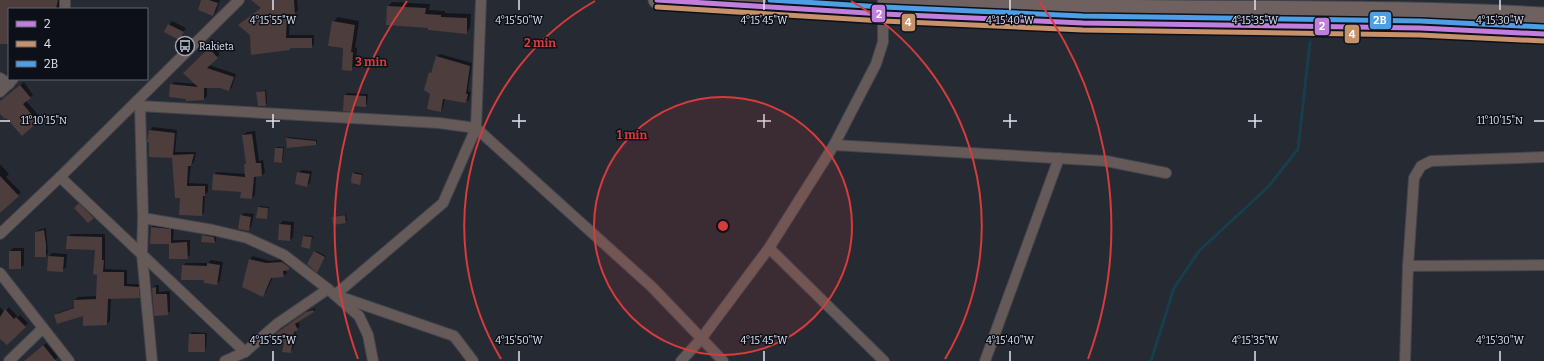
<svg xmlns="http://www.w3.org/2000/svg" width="1544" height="361" font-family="Bitter,serif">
<rect width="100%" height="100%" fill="#262a33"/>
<g fill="#0007">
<polygon points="0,0 61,0 59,9 9,9 9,44 0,43"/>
<polygon points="203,0 220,0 216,12 213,15"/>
<polygon points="258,0 297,0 298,10 295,13 290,13 289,35 314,35 314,44 311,47 292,47 289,49 262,8"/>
<polygon points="392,2 430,4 429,10 445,11 445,13 471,14 470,28 466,33 429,27 387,24 388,6"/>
<polygon points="338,17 359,21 355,48 357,48 356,65 351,69 345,47 333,22"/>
<polygon points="172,21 186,28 179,39 169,25"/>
<polygon points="212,46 220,54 209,65 236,74 232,87 229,90 220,87 207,87 207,96 204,99 171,85 174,82 196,84 184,72"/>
<polygon points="440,54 472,63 468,91 471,92 469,100 466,102 445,98 443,108 441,111 431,93 430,73 433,70 437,56"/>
<polygon points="24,82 33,95 26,101 41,118 22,135 0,112 0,102"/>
<polygon points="266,90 267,103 266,105 257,92"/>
<polygon points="347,93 368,94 367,104 365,106 354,105 352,110 345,95"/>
<polygon points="153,127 177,130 175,152 196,152 194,162 191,165 189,183 208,184 208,192 205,194 204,212 201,215 181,197 173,157 150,130"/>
<polygon points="255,131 259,161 263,160 265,172 262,176 256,176 255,195 252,198 214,175 217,172 246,174 247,163 243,135 247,132"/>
<polygon points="288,137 317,140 317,142 316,144 287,138"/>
<polygon points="277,147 284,147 283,160 282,162 276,148"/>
<polygon points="0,164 9,174 6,177 21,192 0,213"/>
<polygon points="302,170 312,171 310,183 306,186 298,173"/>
<polygon points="355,172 363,174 360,183 353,174"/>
<polygon points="82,201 96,214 88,222 75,208"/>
<polygon points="260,206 269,207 266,218 259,207"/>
<polygon points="244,213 254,214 251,227 248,230 241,216"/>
<polygon points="346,214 347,221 346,222 333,217"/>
<polygon points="283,221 294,222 293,237 290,240 279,239 280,224"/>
<polygon points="155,224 174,226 173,240 190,240 190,255 187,258 170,243 151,243 152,227"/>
<polygon points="46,228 48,253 46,256 36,232 38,230"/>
<polygon points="71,234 105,234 105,269 127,270 127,284 141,284 142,295 139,297 111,297 110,321 107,324 84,314 55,316 58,313 75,307 75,300 78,297 97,296 98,274 96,249 68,237"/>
<polygon points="204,234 216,236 216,241 215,242 202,241"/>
<polygon points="305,235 313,236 310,248 304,236"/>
<polygon points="13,248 24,248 24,265 20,268 10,251"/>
<polygon points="316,251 326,256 318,270 314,252"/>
<polygon points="52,253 67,254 66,267 62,271 49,256"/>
<polygon points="253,256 270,261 286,259 292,266 286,269 287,273 284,276 273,277 266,292 263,295 250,259"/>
<polygon points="211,260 223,262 220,281 216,284 183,266 186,263 208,263"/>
<polygon points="156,285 159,285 159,292 170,291 170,311 167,314 155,315 153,288"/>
<polygon points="0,307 5,312 9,307 18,317 20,315 28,323 7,344 0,336"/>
<polygon points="316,308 314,311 298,321 300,326 296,330 293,349 290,352 279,332 309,310"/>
<polygon points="192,332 207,333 206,349 204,351 190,335"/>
<polygon points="46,343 58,357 54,361 29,358"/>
</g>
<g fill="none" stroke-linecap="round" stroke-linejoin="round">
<polyline stroke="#173e4b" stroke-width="3" points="1151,361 1174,288 1199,251 1268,187 1298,149 1310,42"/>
</g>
<g fill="#4d3d3c">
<polygon points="0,0 58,0 56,9 9,9 9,44 0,44"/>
<polygon points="201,0 209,0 218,3 213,16 198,10"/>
<polygon points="251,0 294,0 295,14 287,14 286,38 312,38 312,48 290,48 290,50 251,55 250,35 238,25 261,8"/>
<polygon points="387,6 426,8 425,14 441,15 441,17 467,18 467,34 428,30 428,28 386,25"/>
<polygon points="332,21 355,25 351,52 353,52 352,71 342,70 343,48 328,46"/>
<polygon points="168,24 184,32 179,40 164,32"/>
<polygon points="209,48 218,58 207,68 234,77 229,91 220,88 204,88 204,100 186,101 186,99 169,97 170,84 198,87 183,73"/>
<polygon points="436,56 470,66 466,94 468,94 466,103 443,99 441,112 427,109 430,94 424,90 429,72 431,73"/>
<polygon points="20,85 31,98 23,104 38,122 22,136 6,118 5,119 0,114 0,101"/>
<polygon points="265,91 266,106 258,106 256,92"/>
<polygon points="344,95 366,96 366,107 353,106 352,112 343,111"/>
<polygon points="149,130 175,133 173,155 194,154 191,166 188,166 187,186 205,186 205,196 203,196 202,216 179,215 180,198 175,198 172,158 149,157 149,143 147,142"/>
<polygon points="252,134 256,163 261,163 262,176 254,177 252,199 240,198 241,192 212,190 213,174 245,177 244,164 246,164 242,135"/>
<polygon points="286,138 316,141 316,145 287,148"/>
<polygon points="275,148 283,148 282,163 274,162"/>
<polygon points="297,172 310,174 307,187 295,184"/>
<polygon points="352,173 362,175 360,185 351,183"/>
<polygon points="0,176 19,196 0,213"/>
<polygon points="79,203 94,218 88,223 74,208"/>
<polygon points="258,207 268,208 267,219 256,218"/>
<polygon points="240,215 251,217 249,231 238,229"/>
<polygon points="345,215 346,223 333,225 332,217"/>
<polygon points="279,224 291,225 290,241 278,240"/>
<polygon points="151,227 171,229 171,243 187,242 188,259 169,259 169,244 150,244"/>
<polygon points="44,230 46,244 46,257 35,257 35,232"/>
<polygon points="202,235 214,237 215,243 201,242"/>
<polygon points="67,236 102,237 102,260 104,260 103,272 124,272 124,286 139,287 140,298 108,299 107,325 83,326 83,316 57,324 54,315 74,308 74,300 96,299 97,275 93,274 95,250 66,249"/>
<polygon points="303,236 312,237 310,249 301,247"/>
<rect x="9" y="251" width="12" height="18"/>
<polygon points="314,251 325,257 317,273 307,264"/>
<polygon points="48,256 64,257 63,272 47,271"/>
<polygon points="249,259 266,263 282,262 289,267 289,270 283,271 284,277 271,278 263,297 242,287"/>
<polygon points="207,263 220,265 217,285 204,283 204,280 181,280 182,265 207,266"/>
<polygon points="156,287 156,294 167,294 168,315 154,316 152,288"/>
<polygon points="5,309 14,319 16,317 26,327 7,345 0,339 0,317"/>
<polygon points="313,310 314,312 295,324 298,330 294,332 291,353 282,352 284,343 275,334 306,312"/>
<polygon points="189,334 205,334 205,352 188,352"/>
<polygon points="43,345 56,361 24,361 34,353"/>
</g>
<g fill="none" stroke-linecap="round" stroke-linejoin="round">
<defs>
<g id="minor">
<polyline points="65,9 65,0"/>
<polyline points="0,78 9,84"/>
<polyline points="0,92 13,79"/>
<polyline points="137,101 140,106 439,123 476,128 652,287 723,361"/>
<polyline points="140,106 143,218 142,254 152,361"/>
<polyline points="834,145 1106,161 1166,173"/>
<polyline points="60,177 245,352"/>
<polyline points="143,218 213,230 247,238 284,255 328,289 359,316 368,335 373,361"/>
<polyline points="0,234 60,177 239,0"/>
<polyline points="769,248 884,361"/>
<polyline points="1408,266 1544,265"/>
<polyline points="0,273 69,361"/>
<polyline points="335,295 443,203 476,128 481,0"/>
<polyline points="341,297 454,336 473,361"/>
<polyline points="9,361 43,328"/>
<polyline points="225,361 245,352 277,324 328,289"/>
<polyline points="681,361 701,339 769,248 834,145 876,64 883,42 883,14"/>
<polyline points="985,361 1059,158"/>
<polyline points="1405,361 1408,266 1414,178 1421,166 1431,161 1544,157"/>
</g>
<g id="trunk">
<polyline points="657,0 883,14 1083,23 1420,28 1544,34"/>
<path d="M886,3C983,6 1080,8 1177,9C1300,10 1422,9 1544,16"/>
</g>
</defs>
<use href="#minor" stroke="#41454d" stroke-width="12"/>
<use href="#trunk" stroke="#41454d" stroke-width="19"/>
<use href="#minor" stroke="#655a58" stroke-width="10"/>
<use href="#trunk" stroke="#6e6160" stroke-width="17"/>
<defs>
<polyline id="bus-1" points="657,0 883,14 1083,23 1420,28 1544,34"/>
<polyline id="bus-2" points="657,7 883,21 1083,30 1420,35 1544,41"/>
<polyline id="bus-3" points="770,0 883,7 1083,16 1420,21 1544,27"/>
</defs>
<use href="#bus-1" stroke="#0d1018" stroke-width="8"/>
<use href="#bus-2" stroke="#0d1018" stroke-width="8"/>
<use href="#bus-3" stroke="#0d1018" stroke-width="8"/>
<use href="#bus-1" stroke="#c07fdc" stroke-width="5"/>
<use href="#bus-2" stroke="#c7916a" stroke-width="5"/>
<use href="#bus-3" stroke="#4d9ee5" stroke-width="5"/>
</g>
<path fill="none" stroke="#dfe4f1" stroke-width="1.5" d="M273,0V10M519,0V10M764,0V10M1010,0V10M1255,0V10M1500,0V10M273,114V128M519,114V128M764,114V128M1010,114V128M1255,114V128M0,121H10M266,121H280M512,121H526M757,121H771M1003,121H1017M1248,121H1262M1534,121H1544M273,351V361M519,351V361M764,351V361M1010,351V361M1255,351V361M1500,351V361"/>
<circle cx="723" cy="226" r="129" fill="#d73b3c" fill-opacity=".12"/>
<g fill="none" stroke="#d73b3c" stroke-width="2">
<circle cx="723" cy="226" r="129"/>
<path d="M501 359A259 259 0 0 1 595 1M851 1A259 259 0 0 1 945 359"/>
<path d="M358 359A388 388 0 0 1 407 1M1039 1A388 388 0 0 1 1088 359"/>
</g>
<defs>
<symbol id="bus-ring" viewBox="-11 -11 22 22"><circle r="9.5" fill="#0d1018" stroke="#9ea3ae" stroke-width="1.5"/><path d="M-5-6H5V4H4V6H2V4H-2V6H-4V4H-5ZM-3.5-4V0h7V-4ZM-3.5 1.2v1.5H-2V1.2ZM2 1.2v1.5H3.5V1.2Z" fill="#9ea3ae"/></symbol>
</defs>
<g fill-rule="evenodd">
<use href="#bus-ring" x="174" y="35" width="22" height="22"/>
</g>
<g text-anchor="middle" stroke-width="3" stroke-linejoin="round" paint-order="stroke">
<g font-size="10" fill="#dfe4f1" stroke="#0d1018" text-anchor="start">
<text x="199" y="50">Rakieta</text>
</g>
</g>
<g font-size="10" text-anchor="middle" fill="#dfe4f1" stroke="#0d1018" stroke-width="3" stroke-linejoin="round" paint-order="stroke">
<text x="273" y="24">4°15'55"W</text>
<text x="519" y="24">4°15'50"W</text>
<text x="764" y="24">4°15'45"W</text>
<text x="1010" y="24">4°15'40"W</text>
<text x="1255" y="24">4°15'35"W</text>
<text x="1500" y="24">4°15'30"W</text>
<text x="44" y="124">11°10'15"N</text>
<text x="1500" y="124">11°10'15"N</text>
<text x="273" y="344">4°15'55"W</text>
<text x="519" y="344">4°15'50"W</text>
<text x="764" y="344">4°15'45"W</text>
<text x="1010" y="344">4°15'40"W</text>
<text x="1255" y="344">4°15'35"W</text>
<text x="1500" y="344">4°15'30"W</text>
</g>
<circle cx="723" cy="226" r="6" fill="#d73b3c" stroke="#0d1018" stroke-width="2"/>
<g font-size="12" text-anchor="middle" font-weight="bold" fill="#d73b3c" stroke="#0d1018" stroke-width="3" stroke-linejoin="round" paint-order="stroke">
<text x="540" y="47">2 min</text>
<text x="371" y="66">3 min</text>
<text x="632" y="139">1 min</text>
</g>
<g stroke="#0d1018" stroke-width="1.5">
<rect x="871" y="4" width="15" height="19" rx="4" fill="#c07fdc"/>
<rect x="1369" y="11" width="23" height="19" rx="4" fill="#4d9ee5"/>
<rect x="901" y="13" width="15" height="19" rx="4" fill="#c7916a"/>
<rect x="1314" y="17" width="16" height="19" rx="4" fill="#c07fdc"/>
<rect x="1344" y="24" width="16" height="20" rx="4" fill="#c7916a"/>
</g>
<g font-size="11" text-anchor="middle" font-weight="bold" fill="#fff">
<text x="879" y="18">2</text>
<text x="1380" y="24">2B</text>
<text x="908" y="26">4</text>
<text x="1322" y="30">2</text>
<text x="1352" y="38">4</text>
</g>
<rect x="8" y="8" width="140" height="72" fill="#0d1018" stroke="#61656f"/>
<rect x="16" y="21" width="20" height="6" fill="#c07fdc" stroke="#61656f"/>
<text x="44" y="28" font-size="12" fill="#dfe4f1">2</text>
<rect x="16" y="41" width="20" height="6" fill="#c7916a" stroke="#61656f"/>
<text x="44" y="48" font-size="12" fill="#dfe4f1">4</text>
<rect x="16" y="61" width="20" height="6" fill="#4d9ee5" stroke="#61656f"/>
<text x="44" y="68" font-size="12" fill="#dfe4f1">2B</text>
</svg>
